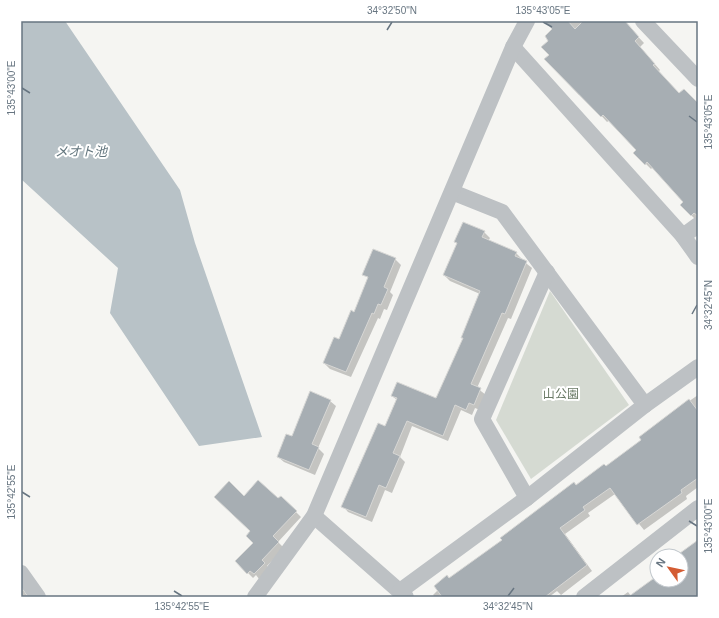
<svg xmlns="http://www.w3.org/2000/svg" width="719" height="618" font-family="Helvetica,'Noto Sans JP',sans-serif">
<rect width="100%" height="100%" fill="#f5f5f2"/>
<polygon fill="#d5dad2" points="550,291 629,405 531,479 496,420"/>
<polygon fill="#b8c2c7" points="21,21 65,21 180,190 195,243 262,437 199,446 110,313 118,268 21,179"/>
<g fill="#0003">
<polygon points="558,21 617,21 630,28 644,43 640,47 660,70 658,72 680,94 698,104 697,221 691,215 685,202 653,167 651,169 635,153 638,150 610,120 607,122 581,93 579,95 546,59 550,55 550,41"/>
<polygon points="484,232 490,238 488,241 516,253 522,259 522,260 532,268 511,319 508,318 477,388 486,395 480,410 475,408 472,415 461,410 448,441 412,426 400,457 405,462 392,493 385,490 372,522 348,512 343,506 386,428 397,400 392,396 437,399 464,339 462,337 480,294 450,281 444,275 457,244 456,242"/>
<polygon points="395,259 401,265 390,292 393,295 387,310 384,309 380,319 378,318 351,377 330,369 324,363 339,341 354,313 369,279 364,274"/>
<polygon points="698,395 698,487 686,496 687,499 644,530 615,494 588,513 590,516 565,534 592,571 561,595 557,591 549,597 435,597 433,595 449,579 642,440 672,413"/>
<polygon points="330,401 336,406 318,448 324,454 315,475 284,462 278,457 292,437"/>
<polygon points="244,497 279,500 281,497 301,517 278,542 284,548 267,566 270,569 259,579 256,575 253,578 236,561 254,543"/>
<polygon points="698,540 698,597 621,597 628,592 631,596 657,577 657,580 681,580 681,556 678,556"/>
<polygon points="21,587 28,597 21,597"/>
</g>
<g fill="#a7aeb3" stroke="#d7d7d5">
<polygon points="544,21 568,21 575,29 583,21 625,21 639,37 635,41 655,64 653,65 679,93 684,89 698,103 698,216 694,213 691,216 680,205 683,202 647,162 645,165 633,153 636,150 603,115 601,117 544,59 549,55 541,47 548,41 545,36 552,29"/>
<polygon points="463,222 485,231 482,237 517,252 515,256 527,261 505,314 502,313 471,384 481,388 474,405 469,403 466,410 455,405 443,436 407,421 393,453 400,456 386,488 379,485 366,517 341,507 378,423 385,426 397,398 391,396 397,382 436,398 463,338 461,338 480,291 443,275 457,243 454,242"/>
<polygon points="373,249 396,258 384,287 388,289 381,305 378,304 374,314 372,313 346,372 323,363 334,337 339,339 351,310 354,312 368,277 362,275"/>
<polygon points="310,391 331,400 312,444 319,447 309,470 277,457 286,434 292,436"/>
<polygon points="689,399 698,411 698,478 681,490 682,493 637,525 610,488 583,507 585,510 560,528 587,565 545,597 442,597 434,586 447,575 449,578 502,540 500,538 574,482 576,485 604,464 606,466 641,440 639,437"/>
<polygon points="258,480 278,498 281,496 297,511 273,536 279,542 262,560 265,563 254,574 250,571 247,574 235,561 253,543 246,536 250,531 214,497 229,481 244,496"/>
<polygon points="698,540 698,597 628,597 657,576 657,580 681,580 681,556 676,556"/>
</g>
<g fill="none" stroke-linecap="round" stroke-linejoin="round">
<g stroke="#bdc1c4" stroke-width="16">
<polyline points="643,21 698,79"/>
<polyline points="513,47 683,236 698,257"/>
<polyline points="452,192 502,212 645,405"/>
<polyline points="683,236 698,225"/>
<polyline points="527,498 482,419 547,272"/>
<polyline points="314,516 406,597"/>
<polyline points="21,573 38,597"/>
<polyline points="400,591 527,498 645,405 698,367"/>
<polyline points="255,597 314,516 513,47 527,21"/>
<polyline points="584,597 698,508"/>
</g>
</g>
<path fill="none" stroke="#677581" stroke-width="1.5" d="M543,22L552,27M387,30L392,22M22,88L30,93M689,116L697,122M692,314L697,305M22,492L30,497M689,521L697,526M174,591L182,596M508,596L514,588"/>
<g text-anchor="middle" stroke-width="4" stroke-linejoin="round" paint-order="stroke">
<g font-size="12" fill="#697965" stroke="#fff">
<text x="561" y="398">山公園</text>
</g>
<g font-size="13" font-style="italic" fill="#63767e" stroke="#fff">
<text x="81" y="156">メオト池</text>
</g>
</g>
<rect width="719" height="618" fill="none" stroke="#ffffff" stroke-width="44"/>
<g transform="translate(669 568) rotate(303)"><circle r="19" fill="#ffffff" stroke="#c2c8cd"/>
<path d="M0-3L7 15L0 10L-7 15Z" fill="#d45c33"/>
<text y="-6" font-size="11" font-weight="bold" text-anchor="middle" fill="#677581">N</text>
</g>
<rect x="22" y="22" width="675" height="574" fill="none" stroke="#677581" stroke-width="1.5"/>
<g font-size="10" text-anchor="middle" fill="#677581">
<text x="392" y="14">34°32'50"N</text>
<text x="543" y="14">135°43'05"E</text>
<text transform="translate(11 88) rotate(-90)" y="4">135°43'00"E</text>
<text transform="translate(708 122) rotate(-90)" y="4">135°43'05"E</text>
<text transform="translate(708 305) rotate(-90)" y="4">34°32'45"N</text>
<text transform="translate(11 492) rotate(-90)" y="4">135°42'55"E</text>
<text transform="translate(708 526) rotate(-90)" y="4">135°43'00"E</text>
<text x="182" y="610">135°42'55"E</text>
<text x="508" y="610">34°32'45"N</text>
</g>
</svg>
